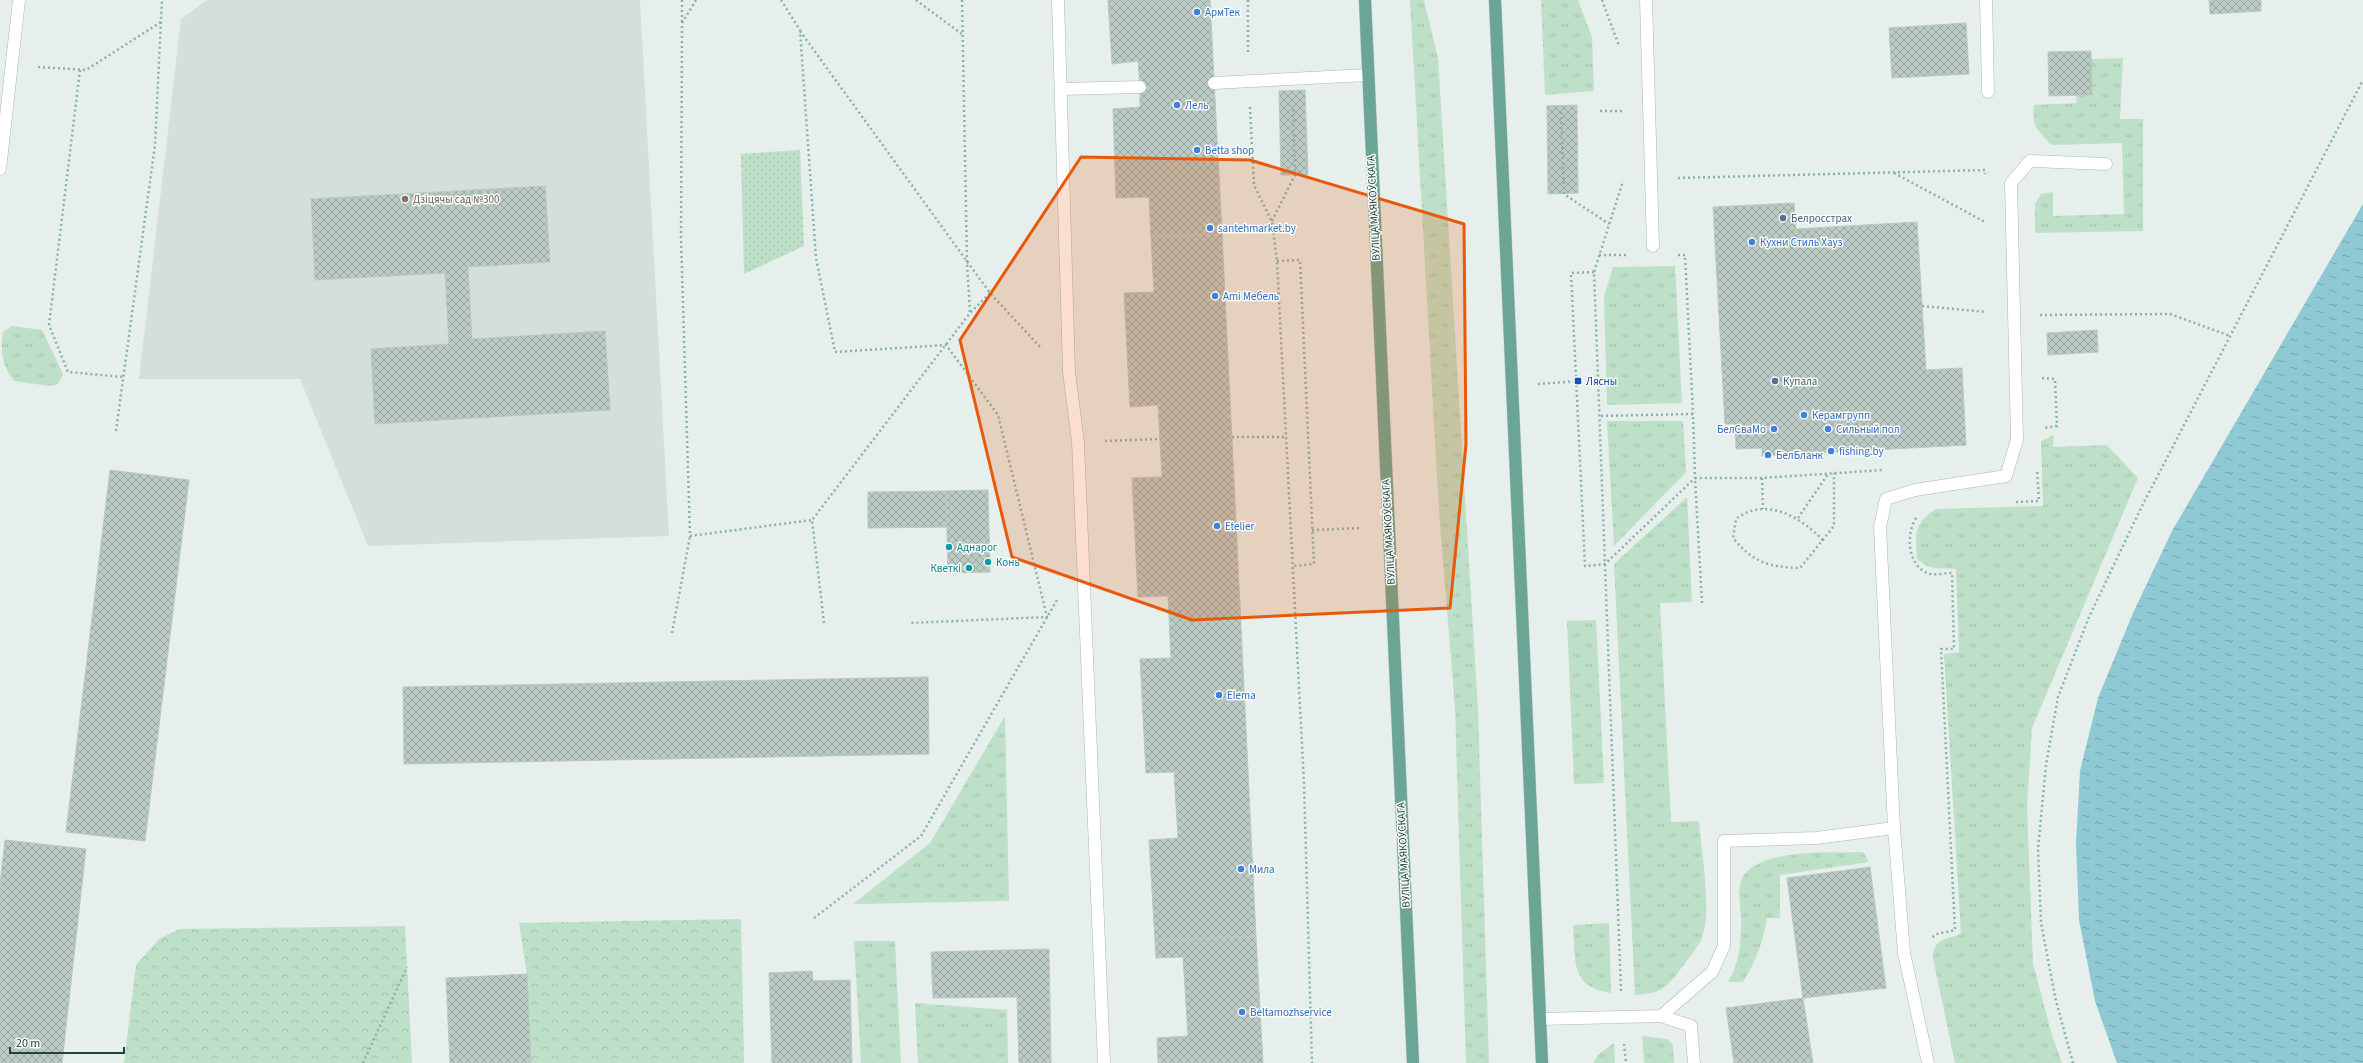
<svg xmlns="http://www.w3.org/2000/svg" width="2363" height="1063" font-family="'Source Sans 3',sans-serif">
<defs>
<pattern id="grass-tufts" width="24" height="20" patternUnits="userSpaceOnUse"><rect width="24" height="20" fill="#bfe0c8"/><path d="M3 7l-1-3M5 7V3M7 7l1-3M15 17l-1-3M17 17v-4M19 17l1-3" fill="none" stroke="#a4c1ad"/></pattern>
<pattern id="forest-crowns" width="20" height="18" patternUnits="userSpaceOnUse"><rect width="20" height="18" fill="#bfe0c8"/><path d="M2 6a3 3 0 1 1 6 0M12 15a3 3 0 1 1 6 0" fill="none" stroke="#a4c1ad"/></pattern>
<pattern id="park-dots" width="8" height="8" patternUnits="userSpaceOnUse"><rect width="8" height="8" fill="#bfe0c8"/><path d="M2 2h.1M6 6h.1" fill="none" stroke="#a4c1ad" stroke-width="1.8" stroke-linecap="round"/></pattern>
<pattern id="water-ripples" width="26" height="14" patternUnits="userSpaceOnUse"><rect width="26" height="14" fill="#8ec9d4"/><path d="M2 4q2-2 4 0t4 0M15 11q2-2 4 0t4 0" fill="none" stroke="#74a5ad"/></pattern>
<pattern id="building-cross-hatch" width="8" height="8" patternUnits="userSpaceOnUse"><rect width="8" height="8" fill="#bbcac4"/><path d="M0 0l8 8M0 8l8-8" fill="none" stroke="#98a6a0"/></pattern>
</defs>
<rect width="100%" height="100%" fill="#e6efeb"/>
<polygon fill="#d4dfda" points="207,0 640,0 669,536 368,546 300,379 139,379 181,19"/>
<g fill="url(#grass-tufts)">
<polygon points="1410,0 1424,0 1438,58 1478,709 1489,1063 1466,1063 1455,708 1439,512"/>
<polygon points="1541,0 1578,0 1592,37 1594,91 1545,95"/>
<path d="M2123,58L2120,119H2143V231L2035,233V204L2041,194L2053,192V216L2124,214L2122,143L2051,145C2037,128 2032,129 2034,105L2077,103L2076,96L2092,95L2091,59Z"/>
<polygon points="1675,266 1682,403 1607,405 1604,297 1613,267"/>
<path d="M12,326L42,330L63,374L58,384L49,386L14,381C2,366 0,351 3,332Z"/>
<polygon points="1607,421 1683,421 1686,472 1614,546"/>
<path d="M2054,435L2053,447L2107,445L2138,478L2032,728L2027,806L2033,963L2051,1032L2062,1063H1955L1933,958C1933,939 1946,939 1961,934L1944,654L1959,652L1956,569C1939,568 1929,571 1917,558C1915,534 1914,523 1936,509L2043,506L2041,441Z"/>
<path d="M1687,497L1692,602L1660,603L1671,822L1699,821C1701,851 1713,913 1701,940C1696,949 1688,959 1682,967C1667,988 1660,994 1635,995L1614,564Z"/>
<polygon points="1596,620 1604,783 1574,784 1567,621"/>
<polygon points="1005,716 1009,901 853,904 930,843"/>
<path d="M1863,852L1869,862L1780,875V918H1767C1763,942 1756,961 1743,982H1728C1740,963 1741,942 1741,920C1741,909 1737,891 1741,881C1755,847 1831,853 1863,852Z"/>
<path d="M1609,923L1611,993C1569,987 1576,959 1573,925Z"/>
<polygon points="854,941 895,941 901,1063 861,1063"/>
<polygon points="915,1003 1007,1010 1008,1063 918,1063"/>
<polygon points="1642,1036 1667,1039 1673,1045 1674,1063 1644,1063"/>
<polygon points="1614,1043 1615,1063 1593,1063 1599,1054"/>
</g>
<g fill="url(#forest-crowns)">
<polygon points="741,919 744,1063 531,1063 527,974 519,923"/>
<polygon points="405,926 412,1063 124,1063 136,965 159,939 179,929"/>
</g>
<polygon fill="url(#park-dots)" points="800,150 804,246 744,274 741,154"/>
<polygon fill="url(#water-ripples)" points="2363,204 2363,1063 2117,1063 2095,1001 2079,920 2076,843 2080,771 2098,698 2133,613 2172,531"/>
<g fill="url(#building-cross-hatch)" stroke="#b8c9c2">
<polygon points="1108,0 1210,0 1222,234 1151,237 1149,197 1116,198 1113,109 1140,107 1140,87 1138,61 1112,64"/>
<polygon points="2209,0 2261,0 2261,11 2210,14"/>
<polygon points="1966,23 1969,74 1892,78 1889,28"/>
<polygon points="2091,51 2092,95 2049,96 2048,52"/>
<polygon points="1305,90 1308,175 1281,175 1279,91"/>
<polygon points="1577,105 1578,193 1548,194 1547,106"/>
<polygon points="545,186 550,262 468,267 472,339 605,331 610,410 375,424 371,349 449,344 445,273 315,280 311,199"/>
<polygon points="1794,203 1796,229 1917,222 1926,370 1962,368 1966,445 1762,456 1762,448 1736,449 1735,424 1725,424 1713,207"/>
<polygon points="1222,234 1256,936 1155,941 1149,840 1178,838 1174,772 1146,773 1140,659 1171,658 1168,596 1138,597 1132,478 1162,477 1158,405 1130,407 1124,293 1154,292 1151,237"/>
<polygon points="2097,330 2098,352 2048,355 2047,333"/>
<polygon points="110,470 189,480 145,841 66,832"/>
<polygon points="988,490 990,572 948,573 946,491"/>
<polygon points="946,491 947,527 868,528 868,492"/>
<polygon points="928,677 929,754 404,764 403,687"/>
<polygon points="5,840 86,849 62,1063 0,1063 0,884"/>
<polygon points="1870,867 1886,988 1803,998 1787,878"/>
<polygon points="1256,936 1263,1063 1158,1063 1157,1038 1188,1036 1183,957 1156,958 1155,941"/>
<polygon points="1049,949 1051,1063 1019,1063 1017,997 933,998 931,952"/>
<polygon points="812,971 813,981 850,980 852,1063 772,1063 769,973"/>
<polygon points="527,974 531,1063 450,1063 446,978"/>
<polygon points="1803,998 1813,1063 1734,1063 1726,1008"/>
</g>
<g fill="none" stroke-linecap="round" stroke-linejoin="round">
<defs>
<g id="lane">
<polyline points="1058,0 1069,372 1078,442 1104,1063"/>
<polyline points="1646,0 1653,246"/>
<polyline points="1214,83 1367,75"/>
<polyline points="1061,89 1140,87"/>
<polyline points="1894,828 1880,527 1886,499 1915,490 2006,476 2017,440 2011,183 2030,161 2106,164"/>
<polyline points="1661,1016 1691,1026 1694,1063"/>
<polyline points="1540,1019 1661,1016 1712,972 1724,946 1724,841 1816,838 1894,828 1904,953 1928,1063"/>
</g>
<g id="street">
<polyline points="1986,0 1988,92"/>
<polyline points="0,169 19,0"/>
</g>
<g id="primary">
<polyline points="1365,0 1413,1063"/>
<polyline points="1495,0 1542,1063"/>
</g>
</defs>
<use href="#lane" stroke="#a8b8b2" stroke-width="13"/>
<use href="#street" stroke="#a8b8b2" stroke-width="13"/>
<use href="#primary" stroke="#c2cac8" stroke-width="13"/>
<g stroke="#86b3a5" stroke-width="2.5" stroke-dasharray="2 3" stroke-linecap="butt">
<polyline points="682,0 682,22"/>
<polyline points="696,0 682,23 681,238 690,536 812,520"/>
<polyline points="781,0 800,30 816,258 835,352 946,345 998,415 1047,617 909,623"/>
<polyline points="916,0 963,35"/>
<polyline points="962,0 967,262 970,313"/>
<polyline points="1248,0 1248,54"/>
<polyline points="1602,0 1619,46"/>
<polyline points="800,31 990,293 1041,348"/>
<polyline points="38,67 86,70 161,22"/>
<polyline points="80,70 49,325 68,372 124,377"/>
<polyline points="1250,107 1254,185 1272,222 1277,261 1304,784 1312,1063"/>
<polyline points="1600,111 1623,111"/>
<polyline points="1561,112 1564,194 1609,224"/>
<polyline points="1894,173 1985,222"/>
<polyline points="1678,178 1985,170 1985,174"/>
<polyline points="1272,221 1295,175 1293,106"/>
<polyline points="1599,255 1629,255"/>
<polyline points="1678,255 1685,255 1693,414"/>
<polyline points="1277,261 1300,260 1314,564 1292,566"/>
<polyline points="1594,272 1571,273 1585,566 1605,564 1695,478 1693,414 1599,416"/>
<polyline points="1922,306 1987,312"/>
<polyline points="2040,315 2170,314 2230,336"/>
<polyline points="2042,378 2055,379 2057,426 2044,428"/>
<polyline points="1538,384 1578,381"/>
<polyline points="116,431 155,145 162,0"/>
<polyline points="1232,437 1286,437"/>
<polyline points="1105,441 1160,439"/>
<polyline points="1762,478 1763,509"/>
<polyline points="2016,502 2039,501 2037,469"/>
<polyline points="1798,518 1828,474"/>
<path d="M1916,518C1906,534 1907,564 1927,573C1933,576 1945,573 1952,573L1954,649H1941L1955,930L1937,934L1930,939"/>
<polyline points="1312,530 1362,528"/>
<path d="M1823,540C1800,517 1766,496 1736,519L1733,538C1754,563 1769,567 1800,568L1834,526V473"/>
<polyline points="1702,603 1695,478 1762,478 1883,470"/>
<polyline points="824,623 812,520 970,313 990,293"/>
<polyline points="672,633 690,536"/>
<polyline points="814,918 921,836 1057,600"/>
<polyline points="1621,991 1594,272 1623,181"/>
<polyline points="1624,1044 1626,1063"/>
<polyline points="363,1063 407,967"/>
<polyline points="2073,1063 2056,1001 2041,923 2038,849 2046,765 2058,697 2089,617 2142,506 2363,80"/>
</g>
<use href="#lane" stroke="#fff" stroke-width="12"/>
<use href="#street" stroke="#fff" stroke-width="12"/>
<use href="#primary" stroke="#6aa596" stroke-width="12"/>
</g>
<path fill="#e8590c" fill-opacity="0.2" stroke="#e8590c" stroke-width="3" stroke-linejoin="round" d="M1081,157L1250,160L1464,224L1466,444L1450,608L1192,620L1012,557L960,340Z"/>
<g fill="#3f7fe0" stroke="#f7fbf9" stroke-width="1.5">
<circle cx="1197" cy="12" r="4"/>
<circle cx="1177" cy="105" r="4"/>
<circle cx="1197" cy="150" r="4"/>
<circle cx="1210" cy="228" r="4"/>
<circle cx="1752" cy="242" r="4"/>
<circle cx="1215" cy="296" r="4"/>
<circle cx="1804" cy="415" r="4"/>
<circle cx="1774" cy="429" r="4"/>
<circle cx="1828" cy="429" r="4"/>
<circle cx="1831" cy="451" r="4"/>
<circle cx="1768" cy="455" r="4"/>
<circle cx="1217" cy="526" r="4"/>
<circle cx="1219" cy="695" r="4"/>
<circle cx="1241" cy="869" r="4"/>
<circle cx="1242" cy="1012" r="4"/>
</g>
<circle fill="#8d6e63" stroke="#f7fbf9" stroke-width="1.5" cx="405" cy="199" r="4"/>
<g fill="#5c6f8a" stroke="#f7fbf9" stroke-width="1.5">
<circle cx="1783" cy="218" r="4"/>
<circle cx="1775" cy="381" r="4"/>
</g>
<rect fill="#1a4fb4" stroke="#f7fbf9" stroke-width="1.5" x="1574" y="377" width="8" height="8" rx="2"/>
<g fill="#0f9aa8" stroke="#f7fbf9" stroke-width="1.5">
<circle cx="949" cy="547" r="4"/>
<circle cx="988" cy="562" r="4"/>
<circle cx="969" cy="568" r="4"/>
</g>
<g text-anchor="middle" stroke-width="3" stroke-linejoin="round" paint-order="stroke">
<g font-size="11" fill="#366cbe" stroke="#f7fbf9" text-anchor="start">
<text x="1205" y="16">АрмТек</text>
<text x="1185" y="109">Лель</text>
<text x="1205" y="154">Betta shop</text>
<text x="1218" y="232">santehmarket.by</text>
<text x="1760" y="246">Кухни Стиль Хауз</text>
<text x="1223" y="300">Ami Мебель</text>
<text x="1812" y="419">Керамгрупп</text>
<text x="1766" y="433" text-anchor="end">БелСваМо</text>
<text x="1836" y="433">Сильный пол</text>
<text x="1839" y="455">fishing.by</text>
<text x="1776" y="459">БелБланк</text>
<text x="1225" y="530">Etelier</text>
<text x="1227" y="699">Elema</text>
<text x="1249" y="873">Мила</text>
<text x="1250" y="1016">Beltamozhservice</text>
</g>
<g font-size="11" fill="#785e54" stroke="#f7fbf9" text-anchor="start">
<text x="413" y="203">Дзіцячы сад №300</text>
</g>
<g font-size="11" fill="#24423a" stroke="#f7fbf9">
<text transform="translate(1373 208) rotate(-93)" y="4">ВУЛІЦА МАЯКОЎСКАГА</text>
<text transform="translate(1388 532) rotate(-93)" y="4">ВУЛІЦА МАЯКОЎСКАГА</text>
<text transform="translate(1403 855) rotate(-93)" y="4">ВУЛІЦА МАЯКОЎСКАГА</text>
</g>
<g font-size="11" fill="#4e5e75" stroke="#f7fbf9" text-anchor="start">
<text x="1791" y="222">Белросстрах</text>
<text x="1783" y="385">Купала</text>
</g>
<g font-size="11" fill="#164399" stroke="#f7fbf9" text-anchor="start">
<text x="1586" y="385">Лясны</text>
</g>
<g font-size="11" fill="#0d838f" stroke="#f7fbf9" text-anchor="start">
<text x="957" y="551">Аднарог</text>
<text x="996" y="566">Конь</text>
<text x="961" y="572" text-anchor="end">Кветкі</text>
</g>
</g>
<path d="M10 1047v6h114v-6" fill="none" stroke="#24423a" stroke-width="2"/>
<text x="16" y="1047" font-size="12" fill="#24423a" stroke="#f7fbf9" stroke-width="3" paint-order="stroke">20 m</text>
</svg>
